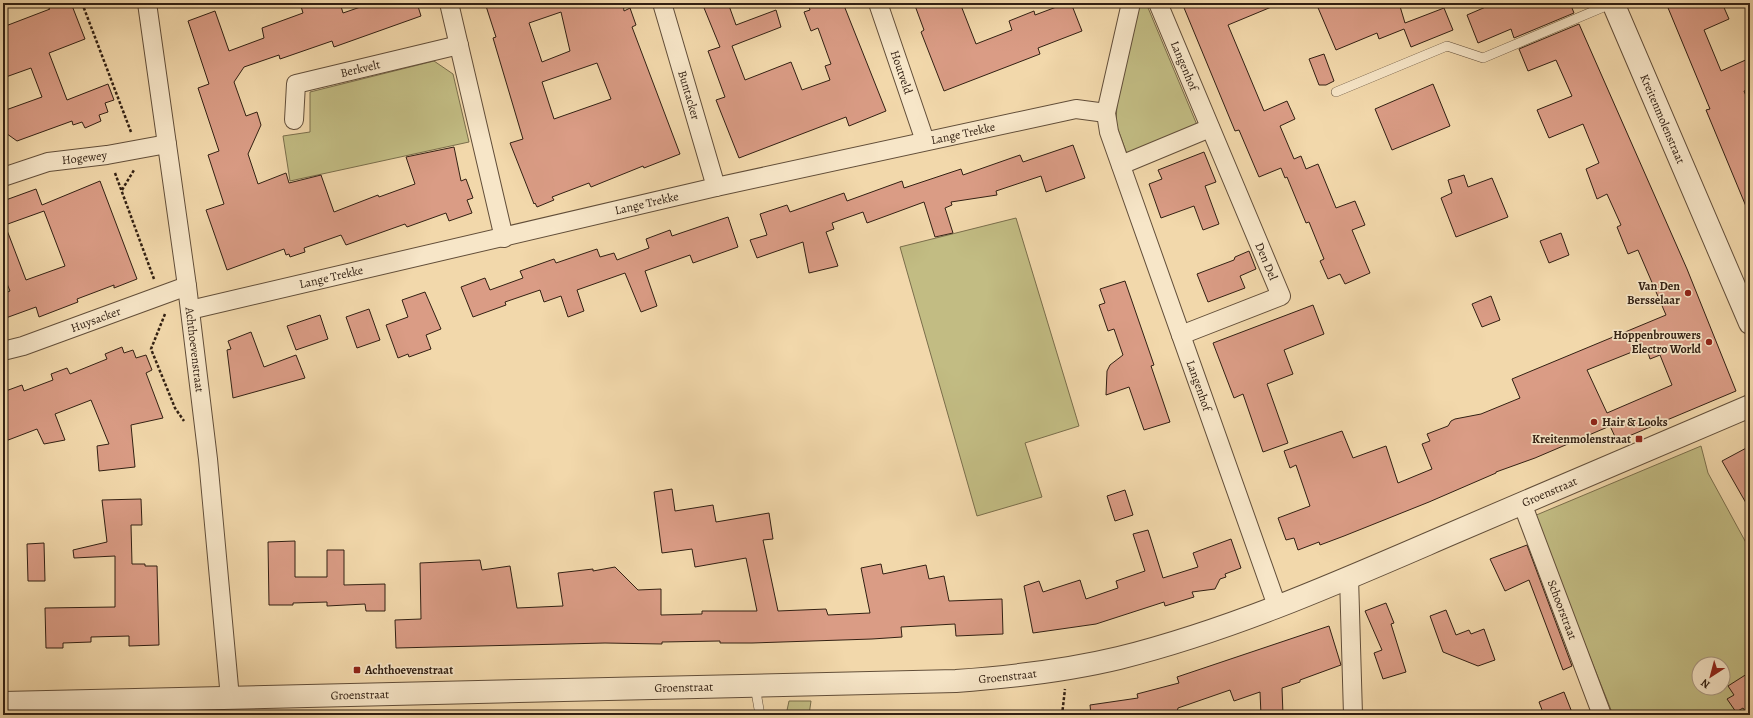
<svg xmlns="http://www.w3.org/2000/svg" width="1753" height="718" font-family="Alegreya,serif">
<rect width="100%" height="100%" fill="#f2d8ab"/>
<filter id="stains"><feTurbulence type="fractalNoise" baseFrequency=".005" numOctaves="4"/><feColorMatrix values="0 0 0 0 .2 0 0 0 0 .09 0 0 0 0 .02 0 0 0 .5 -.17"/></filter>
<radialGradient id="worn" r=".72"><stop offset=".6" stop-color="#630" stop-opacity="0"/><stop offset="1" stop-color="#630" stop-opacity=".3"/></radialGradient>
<g fill="#c2bc83" stroke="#7a6e4b" fill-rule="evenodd">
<polygon points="1140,3 1146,3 1197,125 1127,154 1116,124 1117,103"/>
<polygon points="434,61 453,74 469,142 290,181 283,136 310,132 310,92"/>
<polygon points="1016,218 1079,426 1025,443 1042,497 977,516 900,247"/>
<path d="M1701,446L1708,473L1750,550V715H1613L1534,516ZM1699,664H1723V688H1699Z"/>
<polygon points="789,701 811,701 809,715 786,715"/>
</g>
<g fill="#da9c85" stroke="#322013" fill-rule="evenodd">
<polygon points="42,3 71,3 85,39 49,53 67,100 108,84 114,100 105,103 108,112 99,115 101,121 85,128 82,122 73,125 72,121 17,141 3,131 3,111 42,97 31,68 3,78 3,27 50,9"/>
<polygon points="300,3 340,3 343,13 372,3 417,3 421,16 334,47 332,41 280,59 279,55 244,67 234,82 246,116 257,112 261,125 248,154 258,184 286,173 289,183 321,175 334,212 378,195 379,197 415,184 406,157 454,147 461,181 466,179 473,198 467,200 472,213 449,221 446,213 407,227 405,224 346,245 341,235 304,248 305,252 290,257 289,254 286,255 284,249 227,270 206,210 224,204 208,155 219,151 198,88 209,84 188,21 215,11 229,51 264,38 262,28 303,13"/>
<path d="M485,3H623L624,11L630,8L636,25L632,27L680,154L644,168L643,166L591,187L589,183L552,197L554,200L537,207L535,203L534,204L510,143L523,139L493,38L496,37ZM561,12L570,51L542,62L529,23ZM597,63L611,99L554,119L542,82Z"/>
<polygon points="702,3 728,3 736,25 776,10 781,27 732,46 745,80 791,62 802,90 830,80 825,66 831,64 818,28 811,31 804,12 810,10 808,3 843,3 886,111 849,126 846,117 739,158 716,100 725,97 708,51 720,47"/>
<polygon points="914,3 960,3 976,44 1012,30 1009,21 1034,11 1035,15 1067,3 1071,3 1082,31 1038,48 1040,54 944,91 921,32 924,30"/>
<polygon points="1182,3 1281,3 1228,25 1264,111 1287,101 1295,119 1280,126 1294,159 1301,156 1306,169 1318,164 1336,208 1355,201 1365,225 1352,230 1370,273 1345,284 1340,274 1328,279 1320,261 1324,259 1309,222 1306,223 1287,177 1285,178 1281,168 1259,177 1239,130 1235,131"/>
<polygon points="1316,3 1399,3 1405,23 1444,8 1453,30 1411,47 1404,29 1379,39 1377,33 1336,50"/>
<polygon points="1495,3 1570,3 1574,13 1514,38 1511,29 1478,43 1467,15"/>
<polygon points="1666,3 1722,3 1729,19 1704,30 1721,71 1750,58 1750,89 1744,91 1750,106 1750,216 1706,110 1710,109"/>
<path d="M1579,24L1687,269L1736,391L1617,441L1610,426L1535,458L1496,472V473L1429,502L1344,536L1320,545L1319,542L1298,550L1294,538L1286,540L1278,518L1310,506L1296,465L1290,468L1284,451L1342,431L1353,458L1386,446L1398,483L1432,469L1422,444L1430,441L1427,434L1448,426L1451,421L1455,419L1481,414L1520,398L1512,379L1666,315L1638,250L1628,254L1617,227L1621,225L1607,194L1597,199L1586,169L1599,163L1583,124L1549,138L1537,110L1572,96L1556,60L1528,71L1519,49ZM1637,350L1639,354L1647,350L1650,359L1660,355L1672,385L1607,413L1587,370Z"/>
<polygon points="1324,54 1334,81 1326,85 1319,85 1309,59"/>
<polygon points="1433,84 1450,126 1392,150 1375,109"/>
<polygon points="1073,145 1085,178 1046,192 1041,176 996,191 997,195 951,202 952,205 945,208 953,233 935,237 924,202 867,223 863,212 832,223 834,229 826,232 838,266 809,273 803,242 757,258 750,240 767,235 760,214 787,205 790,212 844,193 847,201 902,181 904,188 961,169 963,175 1020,155 1023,162"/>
<polygon points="1204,152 1216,182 1205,186 1219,224 1203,230 1194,206 1161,218 1149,184 1162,179 1158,170"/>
<polygon points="1464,175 1468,187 1492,178 1508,217 1456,237 1441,198 1452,193 1448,180"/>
<path d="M100,181L137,279L114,288V285L77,299L78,302L39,317L36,307L3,319V294L10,291L3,274V201L36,189L42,205ZM44,211L65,266L26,280L5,225Z"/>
<polygon points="728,217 738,247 693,263 690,255 645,271 657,306 641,312 625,273 577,290 584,311 568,317 561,296 544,302 540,290 505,302 506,305 473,317 461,287 485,278 490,290 523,278 520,271 554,259 556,263 597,249 600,257 614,253 617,260 649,248 646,239 670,230 672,236"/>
<polygon points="1561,233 1569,255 1549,263 1540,241"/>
<polygon points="1249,251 1256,269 1240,276 1245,288 1208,302 1197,274 1234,260 1235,257"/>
<polygon points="1125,281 1154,365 1151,366 1170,422 1144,430 1129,387 1106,395 1107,371 1110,365 1123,355 1114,329 1108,331 1099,305 1105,303 1100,289"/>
<polygon points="425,292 441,329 426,335 431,349 409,357 408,354 398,358 386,325 408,317 402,300"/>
<polygon points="1491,296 1500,320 1482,327 1472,304"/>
<polygon points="1313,305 1324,334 1284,350 1293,374 1267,384 1288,443 1263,452 1243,394 1234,398 1213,343"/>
<polygon points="369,309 380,340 357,348 346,317"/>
<polygon points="320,315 328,339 296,350 287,326"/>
<polygon points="251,332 264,367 296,355 305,378 233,398 227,350 231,349 228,341"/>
<polygon points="122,347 124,353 133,350 136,358 146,355 152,370 146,373 163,418 131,425 135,467 99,471 97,446 109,444 91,400 55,414 65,440 44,444 37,429 3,442 3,392 22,385 24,391 53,380 51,374 67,368 70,374 107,359 105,354"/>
<polygon points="1750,446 1750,510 1722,461"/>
<polygon points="672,489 675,511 713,505 716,522 769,513 773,539 763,540 778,611 826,609 828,615 870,613 861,568 881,564 883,574 926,565 929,579 944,576 949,601 1002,599 1003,634 956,636 955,624 901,627 902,637 872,639 752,643 720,643 720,641 662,642 662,644 605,643 396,648 395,620 421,619 420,563 480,560 482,570 510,566 517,608 563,606 558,573 593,569 593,571 615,567 638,590 661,589 661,615 702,614 702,611 757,611 746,558 695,567 692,549 662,553 654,492"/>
<polygon points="1125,490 1133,515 1115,521 1107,496"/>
<polygon points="141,499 142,525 131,525 132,564 145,564 145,566 157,566 159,645 129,646 129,636 91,637 91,642 63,643 63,648 46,648 45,608 115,607 115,556 74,558 73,550 107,542 102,500"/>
<polygon points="1148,530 1163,578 1198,567 1193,553 1231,539 1241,568 1225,574 1226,577 1220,579 1215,589 1192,592 1194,597 1165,606 1164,602 1096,624 1033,633 1024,586 1039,581 1043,592 1080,580 1086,599 1118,588 1116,581 1145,571 1133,534"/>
<polygon points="295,541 295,577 327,577 327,550 344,550 344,585 385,584 385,611 366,611 365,604 327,606 327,602 293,603 293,605 269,605 268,542"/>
<polygon points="44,543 45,581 28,581 27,544"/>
<polygon points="1527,545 1572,666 1563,670 1529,580 1505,591 1490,559"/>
<polygon points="1386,603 1394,623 1391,624 1406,672 1383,679 1374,653 1382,650 1365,611"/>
<polygon points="1446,610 1456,635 1469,630 1471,634 1484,629 1495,660 1478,666 1443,652 1430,616"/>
<polygon points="1329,626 1341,665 1300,680 1300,682 1282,688 1283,715 1261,715 1260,692 1234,701 1230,690 1178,708 1176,715 1091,715 1090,705 1138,698 1137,694 1179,683 1177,677"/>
<polygon points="1750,672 1750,715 1748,715 1743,708 1736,712 1727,699 1734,695 1728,686"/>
<polygon points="1564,692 1573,715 1544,715 1539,702"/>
</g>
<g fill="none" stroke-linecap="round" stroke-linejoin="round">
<defs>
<g id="service">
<polyline points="1336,92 1447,46 1483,58 1613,3"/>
<polyline points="755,686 760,715"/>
</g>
<g id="minor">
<path id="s1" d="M147,3L187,286L208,459L230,698"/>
<polyline points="449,3 504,238"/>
<path id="s2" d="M662,3L716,187"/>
<path id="s3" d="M878,3L925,141"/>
<path id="s4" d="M1131,3L1106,113L1109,132L1277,606"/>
<path id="s5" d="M1158,3L1281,296L1181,335"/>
<path id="s6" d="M294,120L296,84L459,45"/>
<polyline points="1121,165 1210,128"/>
<path id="s7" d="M3,177L48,162L107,155L167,144"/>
<path id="s8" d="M190,310L716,187L1076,109L1106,113"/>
<path id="s9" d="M3,351L23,346L187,286"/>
<path id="s10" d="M1522,503L1602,715"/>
<polyline points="1349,577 1353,715"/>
</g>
<g id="tertiary">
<path id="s11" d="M1613,3L1750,323"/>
<path id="s12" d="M3,703L956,681C1011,677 1065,671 1119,658C1235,629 1344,580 1453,533C1552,491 1651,448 1750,406"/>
</g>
</defs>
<use href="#service" stroke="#624e39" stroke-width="10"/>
<use href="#minor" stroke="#624e39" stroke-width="20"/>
<use href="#tertiary" stroke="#624e39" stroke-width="24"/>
<g stroke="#322013" stroke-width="2.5" stroke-dasharray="3 2" stroke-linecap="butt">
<polyline points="82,3 131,132"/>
<polyline points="115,173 154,279"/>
<polyline points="122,190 134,170"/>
<polyline points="165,314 151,349 175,408 184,421"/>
<polyline points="1062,715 1065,689"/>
</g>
<use href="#service" stroke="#f7e6c8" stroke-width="9"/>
<use href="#minor" stroke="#f7e6c8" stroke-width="18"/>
<use href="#tertiary" stroke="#f7e6c8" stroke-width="22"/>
</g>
<g fill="#8f2418" stroke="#f7e6c8" stroke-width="1.5">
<circle cx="1688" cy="293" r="4"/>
<circle cx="1709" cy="342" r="4"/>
<circle cx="1594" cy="422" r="4"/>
<rect x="1635" y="435" width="8" height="8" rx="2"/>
<rect x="353" y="666" width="8" height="8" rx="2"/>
</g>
<g text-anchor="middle" stroke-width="3.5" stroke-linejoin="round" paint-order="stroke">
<g font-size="12" fill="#322013" stroke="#f7e6c8">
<text dy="4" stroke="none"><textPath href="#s5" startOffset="68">Langenhof</textPath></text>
<text dy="4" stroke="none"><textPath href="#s6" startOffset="102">Berkvelt</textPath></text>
<text dy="4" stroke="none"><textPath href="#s3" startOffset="73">Houtveld</textPath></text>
<text dy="4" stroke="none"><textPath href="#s2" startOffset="96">Buntacker</textPath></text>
<text dy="4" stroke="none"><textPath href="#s11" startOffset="126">Kreitenmolenstraat</textPath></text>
<text dy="4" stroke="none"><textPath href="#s8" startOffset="793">Lange Trekke</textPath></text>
<text dy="4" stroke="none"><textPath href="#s7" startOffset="84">Hogewey</textPath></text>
<text dy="4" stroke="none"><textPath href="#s8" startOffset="469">Lange Trekke</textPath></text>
<text dy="4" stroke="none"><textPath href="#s5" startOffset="280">Den Del</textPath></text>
<text dy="4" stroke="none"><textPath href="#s8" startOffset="145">Lange Trekke</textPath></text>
<text dy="4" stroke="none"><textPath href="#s9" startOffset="98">Huysacker</textPath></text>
<text dy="4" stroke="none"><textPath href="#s1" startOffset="350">Achthoevenstraat</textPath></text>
<text dy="4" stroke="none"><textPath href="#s4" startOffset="401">Langenhof</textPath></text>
<text dy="4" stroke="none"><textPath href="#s12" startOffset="1580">Groenstraat</textPath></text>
<text dy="4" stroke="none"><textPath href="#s10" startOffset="114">Schoorstraat</textPath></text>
<text dy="4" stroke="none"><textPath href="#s12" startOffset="1005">Groenstraat</textPath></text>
<text dy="4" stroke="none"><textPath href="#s12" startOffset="681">Groenstraat</textPath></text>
<text dy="4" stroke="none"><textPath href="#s12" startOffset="357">Groenstraat</textPath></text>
</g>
<g font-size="12" font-weight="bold" fill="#322013" stroke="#f7e6c8" text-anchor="end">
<text x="1680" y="290">Van Den<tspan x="1680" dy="14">Bersselaar</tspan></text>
<text x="1701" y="339">Hoppenbrouwers<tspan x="1701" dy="14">Electro World</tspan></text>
<text x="1602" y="426" text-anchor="start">Hair &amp; Looks</text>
<text x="1631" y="443">Kreitenmolenstraat</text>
<text x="365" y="674" text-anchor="start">Achthoevenstraat</text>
</g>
</g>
<rect width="1753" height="718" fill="none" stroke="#f2d8ab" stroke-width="16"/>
<rect x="4" y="4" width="1745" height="710" fill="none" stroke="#322013" stroke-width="2"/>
<rect x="8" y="8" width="1737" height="702" fill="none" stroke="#322013"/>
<g transform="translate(1711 676) rotate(216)"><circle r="19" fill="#f7e6c8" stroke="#a89780"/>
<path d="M0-3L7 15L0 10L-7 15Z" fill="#8f2418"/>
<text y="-6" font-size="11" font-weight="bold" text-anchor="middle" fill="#322013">N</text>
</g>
<rect width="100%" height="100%" filter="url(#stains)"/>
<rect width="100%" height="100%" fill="url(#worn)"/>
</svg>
